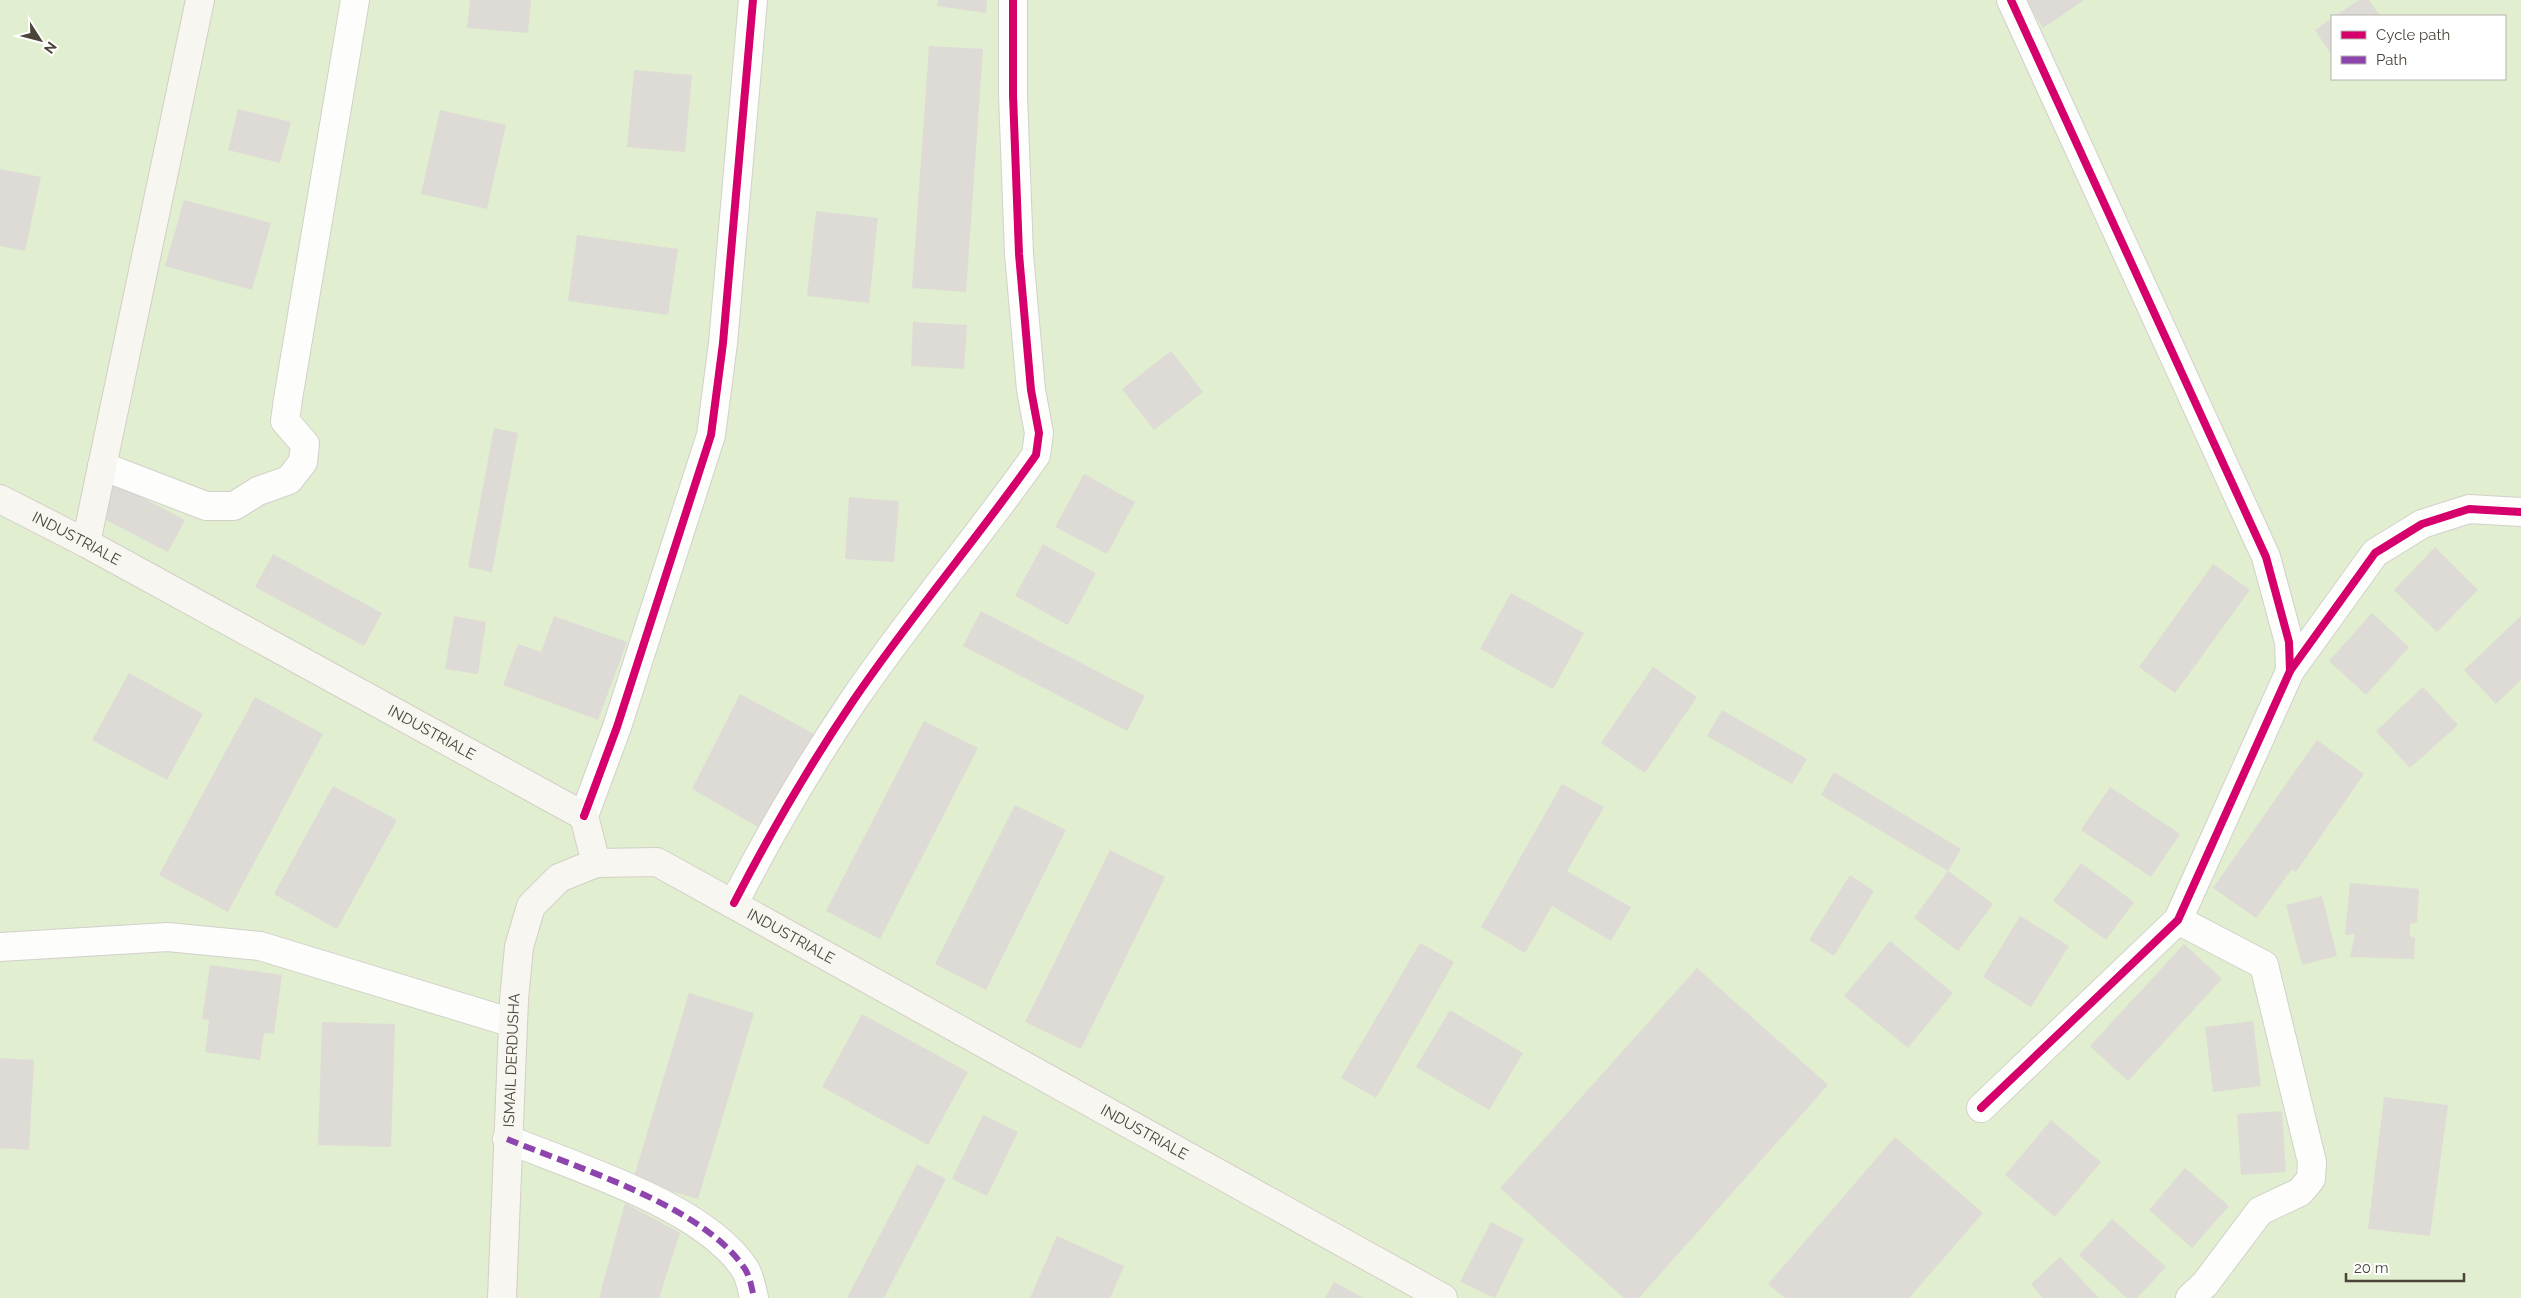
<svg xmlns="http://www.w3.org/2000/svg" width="2521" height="1298" font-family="Raleway,sans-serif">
<rect width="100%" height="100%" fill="#f4f2ee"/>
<path fill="#e1eecf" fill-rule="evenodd" d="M0,0H2521V1298H0ZM2332,16H2505V79H2332Z"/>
<g fill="#dedbd6">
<polygon points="470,0 531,0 528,33 467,28"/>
<polygon points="938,0 987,0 986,13 937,6"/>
<polygon points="2026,0 2084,0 2043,28"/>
<polygon points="2359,0 2369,0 2380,16 2335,16"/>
<polygon points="2332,18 2332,56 2315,30"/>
<polygon points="929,46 983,49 966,292 912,288"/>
<polygon points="634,70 692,75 685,152 627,147"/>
<polygon points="238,109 291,122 280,163 228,150"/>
<polygon points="440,110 506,125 487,209 421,194"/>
<polygon points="0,169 41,177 25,251 0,246"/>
<polygon points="184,200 271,223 252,290 165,266"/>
<polygon points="816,211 878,218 869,303 807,296"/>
<polygon points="577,235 678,249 668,315 568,301"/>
<polygon points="913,322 967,325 964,369 911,366"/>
<polygon points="1171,351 1203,392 1154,430 1122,389"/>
<polygon points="494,428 518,433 492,572 468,567"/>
<polygon points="1084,474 1135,502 1107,554 1055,527"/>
<polygon points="113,482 185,520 168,552 96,515"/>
<polygon points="849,497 899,501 894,562 845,559"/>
<polygon points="1043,544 1096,573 1068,625 1015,596"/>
<polygon points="2435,547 2478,590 2437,632 2394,590"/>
<polygon points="273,554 382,613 364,646 255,587"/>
<polygon points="2213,564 2250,590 2175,693 2139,667"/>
<polygon points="1511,593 1584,633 1553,689 1480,649"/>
<polygon points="981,611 1145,696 1127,731 963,646"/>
<polygon points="2372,613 2409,647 2366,695 2329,661"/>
<polygon points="454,616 486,622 478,674 445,669"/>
<polygon points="554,616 627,642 598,720 503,685 518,644 541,652"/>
<polygon points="2521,616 2521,680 2496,704 2464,670"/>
<polygon points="1653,667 1697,697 1645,773 1601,743"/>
<polygon points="129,673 203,714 167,780 92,740"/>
<polygon points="2423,687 2458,725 2410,768 2376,731"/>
<polygon points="740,694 816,735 758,827 692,789"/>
<polygon points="255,697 323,734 228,912 159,875"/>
<polygon points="1722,710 1807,759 1792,784 1707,736"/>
<polygon points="924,721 978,748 880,939 826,911"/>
<polygon points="2317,740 2364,774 2296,872 2292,869 2256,918 2213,888"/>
<polygon points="1834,772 1961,849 1948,871 1821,795"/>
<polygon points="1562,784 1604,807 1567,871 1631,907 1611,941 1552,906 1525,953 1481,927"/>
<polygon points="333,786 397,820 337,929 274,894"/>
<polygon points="2110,787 2180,834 2151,877 2081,830"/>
<polygon points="1015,805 1066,830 986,990 935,964"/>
<polygon points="1110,850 1165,877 1081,1049 1025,1022"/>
<polygon points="2081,863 2134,902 2106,940 2053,901"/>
<polygon points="1948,871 1993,904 1958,951 1914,918"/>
<polygon points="1850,875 1874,891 1834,956 1809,940"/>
<polygon points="2350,883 2419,889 2417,922 2410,924 2410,936 2415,938 2414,959 2350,957 2355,934 2345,935"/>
<polygon points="2322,896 2337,956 2302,965 2286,905"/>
<polygon points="2020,916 2069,946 2031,1007 1983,977"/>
<polygon points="1890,941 1953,993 1908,1048 1844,996"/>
<polygon points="1420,943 1454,962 1376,1098 1341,1078"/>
<polygon points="2184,944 2222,979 2128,1081 2090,1046"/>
<polygon points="210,965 282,975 274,1034 264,1033 260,1060 205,1052 209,1020 202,1019"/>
<polygon points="1697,968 1828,1085 1639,1298 1624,1298 1500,1188"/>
<polygon points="689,993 754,1013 698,1199 633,1180"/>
<polygon points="1450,1010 1523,1053 1489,1110 1416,1067"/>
<polygon points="862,1014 968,1072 928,1145 822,1087"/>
<polygon points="2253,1021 2261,1086 2213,1092 2205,1027"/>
<polygon points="322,1022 395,1024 391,1147 318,1145"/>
<polygon points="0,1058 34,1060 29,1150 0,1148"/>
<polygon points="2384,1097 2448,1105 2430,1236 2368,1229"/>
<polygon points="2282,1111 2286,1172 2241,1175 2237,1114"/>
<polygon points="983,1115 1018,1132 987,1196 952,1179"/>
<polygon points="2051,1120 2101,1162 2055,1217 2005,1175"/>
<polygon points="1895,1137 1983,1213 1909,1298 1785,1298 1768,1284"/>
<polygon points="917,1164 946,1179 884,1298 847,1298"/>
<polygon points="2185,1168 2229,1206 2192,1248 2149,1210"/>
<polygon points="625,1203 680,1233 659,1298 599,1298"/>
<polygon points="2112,1219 2166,1267 2137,1298 2127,1298 2079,1255"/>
<polygon points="1491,1222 1524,1239 1495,1298 1460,1282"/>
<polygon points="1057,1236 1124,1266 1110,1298 1030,1298"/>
<polygon points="2060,1257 2099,1298 2043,1298 2031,1284"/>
<polygon points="1334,1282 1364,1298 1325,1298"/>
</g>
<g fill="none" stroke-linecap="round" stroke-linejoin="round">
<defs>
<g id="street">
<polyline points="2011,0 2266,557 2289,642 2290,671"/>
<polyline points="102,466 206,506 234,506 258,491 289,480 303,462 305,444 285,421 288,399 355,0"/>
<polyline points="584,816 617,727 711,435 723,343 753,0"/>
<path d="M734,903C770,833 809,766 853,701C910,617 977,539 1036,455L1039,433L1031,390L1019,254L1013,95V0"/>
<polyline points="2178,920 2264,965 2312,1162 2311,1179 2300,1192 2260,1211 2205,1284 2190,1298"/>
<polyline points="0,947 168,937 260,946 513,1023"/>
<polyline points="1981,1108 2178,920 2290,671 2375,553 2422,524 2469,509 2521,512"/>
<path d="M507,1139C577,1168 704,1206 745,1269C750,1277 752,1289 754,1298"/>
</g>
<g id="secondary">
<path id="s1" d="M0,499L86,543L584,816L596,863"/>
<polyline points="86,543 200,0"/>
<path id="s2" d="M502,1298L514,1000L519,947L531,906L559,878L596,863L657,862L1443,1298"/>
</g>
</defs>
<use href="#street" stroke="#d2d0cb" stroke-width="30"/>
<use href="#secondary" stroke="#d3cfc5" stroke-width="30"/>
<use href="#street" stroke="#fdfdfc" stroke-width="28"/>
<use href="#secondary" stroke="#f7f6f1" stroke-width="28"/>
<path stroke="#8e44ad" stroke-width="6" stroke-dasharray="12 6" stroke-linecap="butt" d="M507,1139C577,1168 704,1206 745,1269C750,1277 752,1289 754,1298"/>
<defs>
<g id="cycleway">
<polyline points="2011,0 2266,557 2289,642 2290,671"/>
<polyline points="584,816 617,727 711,435 723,343 753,0"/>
<path d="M734,903C770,833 809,766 853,701C910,617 977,539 1036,455L1039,433L1031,390L1019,254L1013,95V0"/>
<polyline points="1981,1108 2178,920 2290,671 2375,553 2422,524 2469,509 2521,512"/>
</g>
</defs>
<use href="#cycleway" stroke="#fff" stroke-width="11"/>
<use href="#cycleway" stroke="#d6006c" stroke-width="8"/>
</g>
<g text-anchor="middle" stroke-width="4" stroke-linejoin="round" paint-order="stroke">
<g font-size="15" fill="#4b4439" stroke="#fff">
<text dy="5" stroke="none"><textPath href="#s1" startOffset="86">INDUSTRIALE</textPath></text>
<text dy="5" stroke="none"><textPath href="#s1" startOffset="491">INDUSTRIALE</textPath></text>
<text dy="5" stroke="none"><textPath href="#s2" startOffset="688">INDUSTRIALE</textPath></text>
<text dy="5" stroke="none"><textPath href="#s2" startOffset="238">ISMAIL DERDUSHA</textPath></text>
<text dy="5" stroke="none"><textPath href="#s2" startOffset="1092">INDUSTRIALE</textPath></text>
</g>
</g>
<rect x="2331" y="15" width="175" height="65" fill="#ffffff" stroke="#b7b4b0"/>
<rect x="2341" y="31" width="25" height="8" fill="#d6006c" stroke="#b7b4b0"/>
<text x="2376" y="40" font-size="15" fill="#4b4439">Cycle path</text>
<rect x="2341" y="56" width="25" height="8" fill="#8e44ad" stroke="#b7b4b0"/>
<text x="2376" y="65" font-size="15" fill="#4b4439">Path</text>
<g transform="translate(40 40) rotate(126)" stroke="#ffffff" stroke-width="4" paint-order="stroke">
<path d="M0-4L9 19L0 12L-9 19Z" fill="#4b4439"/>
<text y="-8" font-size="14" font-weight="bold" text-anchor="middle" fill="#4b4439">N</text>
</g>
<path d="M2346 1273v8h118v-8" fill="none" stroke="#4b4439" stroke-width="2.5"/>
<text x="2354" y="1273" font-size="15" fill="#4b4439" stroke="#ffffff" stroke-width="4" paint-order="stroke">20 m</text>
</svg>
